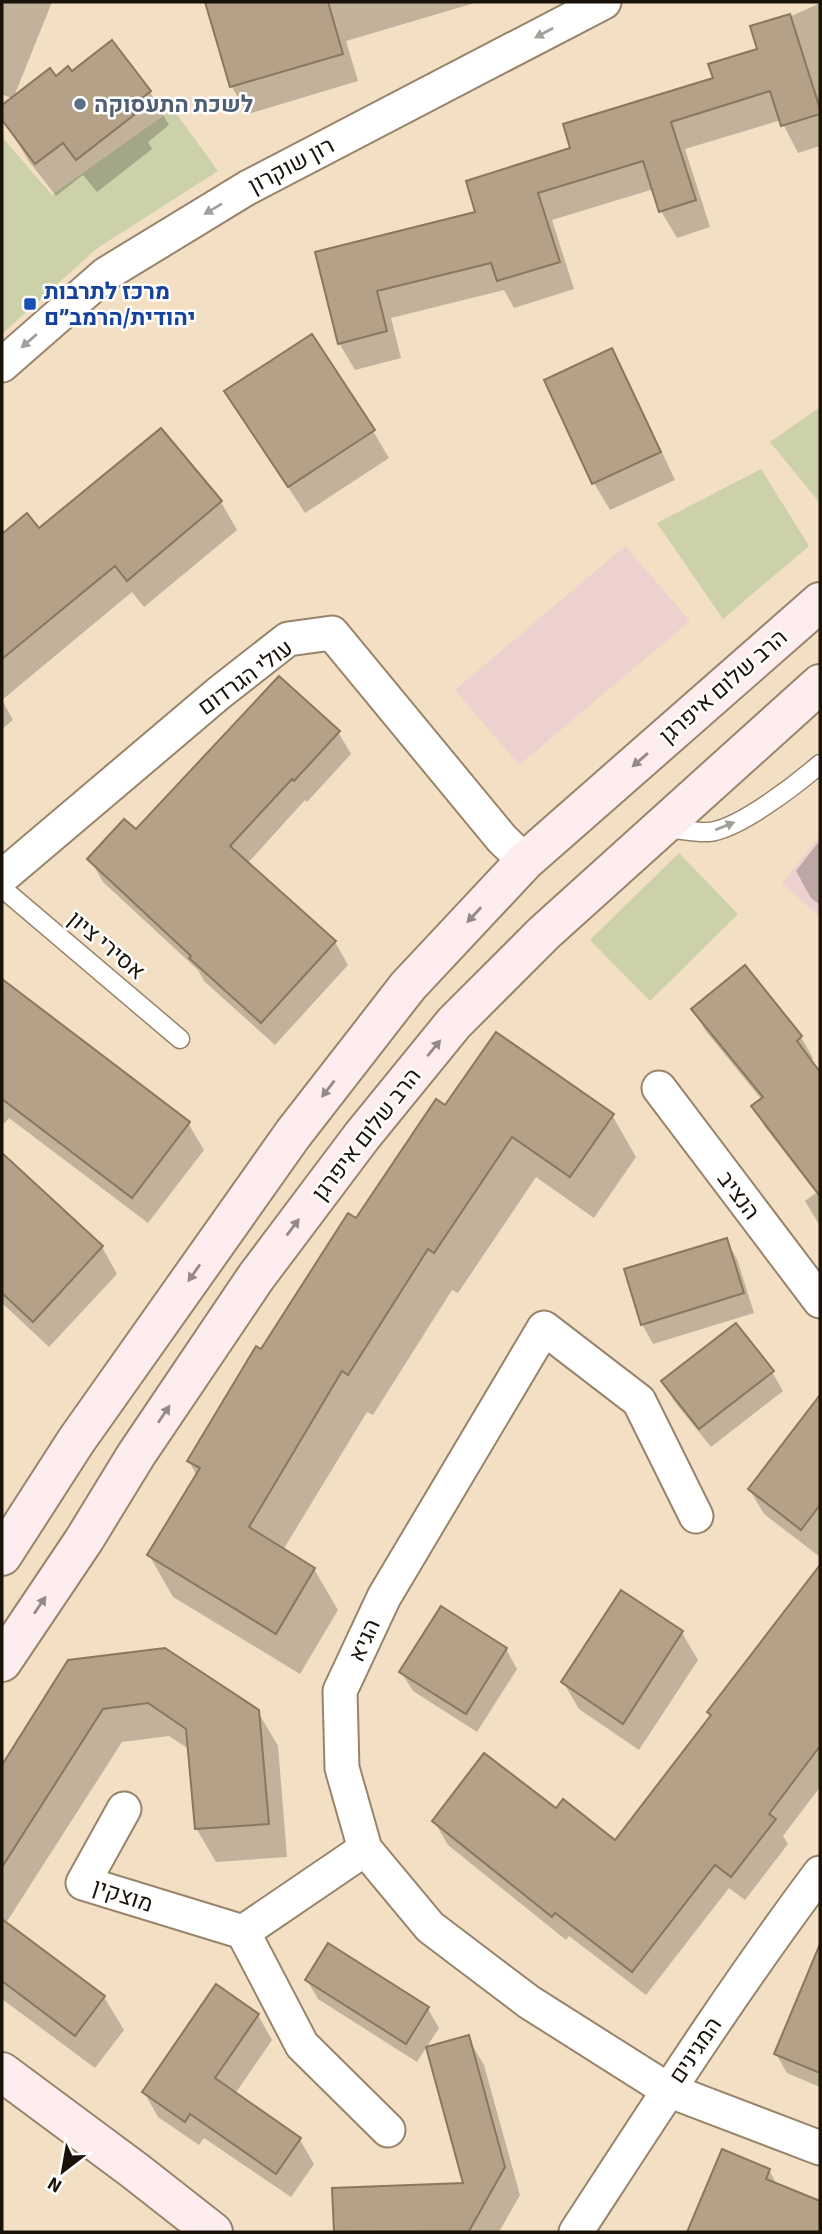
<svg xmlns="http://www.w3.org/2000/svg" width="822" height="2234" font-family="'Source Sans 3',Heebo,sans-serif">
<rect width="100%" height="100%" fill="#f3dfc3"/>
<g fill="#ecd1ce">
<polygon points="625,546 690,621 519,765 455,690"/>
<polygon points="820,836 820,917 782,883"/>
</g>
<g fill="#ccd1aa">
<polygon points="173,109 218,171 96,249 2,334 2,137 52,195"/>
<polygon points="820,407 820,503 770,442"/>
<polygon points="761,469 809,546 723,619 657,523"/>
<polygon points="679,853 738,914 650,1001 590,940"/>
</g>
<g fill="#0003">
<polygon points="2,2 52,2 13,99 2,94"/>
<polygon points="228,2 478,2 346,41 358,81 248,114 232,87 208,7"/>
<polygon points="820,3 820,146 798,153 781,120 685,149 710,227 677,238 661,211 654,189 552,220 574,289 514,308 504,290 391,318 401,358 355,370 339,343 317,253 478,213 572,149 715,79 759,50 752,27 794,15"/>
<polygon points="55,79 150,92 169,125 148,142 152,149 97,192 83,175 56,196 28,160 8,126"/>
<polygon points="612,351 627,378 675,480 610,510 594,483"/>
<polygon points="243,418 373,431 389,458 305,513"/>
<polygon points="161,430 221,502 237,530 144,607 132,592 2,700 2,537 27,516 39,530"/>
<polygon points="2,700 13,720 2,729"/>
<polygon points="338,732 351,754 307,802 305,800 247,864 335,942 348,965 275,1045 204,981 198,970 103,882 90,859 136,831"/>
<polygon points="820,840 820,905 811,898 796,871"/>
<polygon points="745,968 801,1037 813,1058 810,1061 820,1075 820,1226 805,1201 816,1193 765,1127 753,1107 762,1100 705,1030 693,1009"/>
<polygon points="2,981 188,1123 204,1150 148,1223 9,1118 2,1126"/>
<polygon points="445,1108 612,1115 636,1157 594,1218 536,1177 458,1293 452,1290 373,1415 367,1412 283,1550 314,1569 338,1610 300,1674 173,1597 149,1555 197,1476 189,1461 261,1352 356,1220"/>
<polygon points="2,1156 102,1247 117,1274 49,1347 2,1303"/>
<polygon points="726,1240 737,1259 754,1313 653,1344 642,1324"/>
<polygon points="772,1372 783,1391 711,1447 674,1401 663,1382"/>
<polygon points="806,1416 820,1426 820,1557 764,1514 750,1490"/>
<polygon points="820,1568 820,1787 783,1836 788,1844 745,1900 729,1888 646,1995 569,1936 566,1940 448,1845 434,1821 556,1811 616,1843 712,1717 709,1712"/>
<polygon points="622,1593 682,1633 698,1660 639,1750 579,1709 563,1682"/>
<polygon points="506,1649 517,1669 477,1732 413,1691 401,1672"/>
<polygon points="69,1662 258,1712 278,1746 287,1857 216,1862 196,1828 190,1750 169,1736 122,1742 6,1923 104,1997 124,2030 95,2068 2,1999 2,1768"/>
<polygon points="328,1945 428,2009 439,2028 417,2062 318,1999 307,1980"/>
<polygon points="818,1954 820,1955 820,2087 787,2073 776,2054"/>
<polygon points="258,2015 272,2040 235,2094 300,2140 314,2164 291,2197 204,2138 199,2145 158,2117 144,2092"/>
<polygon points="468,2038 484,2065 520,2195 499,2232 336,2232 334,2190 466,2184"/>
<polygon points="723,2151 769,2170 777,2185 820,2203 820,2232 689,2232"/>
</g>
<g fill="#b4a187" stroke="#89775e" stroke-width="2">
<polygon points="205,2 328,2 343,54 230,87"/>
<polygon points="790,14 820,109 820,114 781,126 770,91 671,122 696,200 659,212 643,161 538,193 560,262 497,281 491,263 377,291 387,331 338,344 315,252 475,212 466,181 570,148 563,124 713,78 708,64 757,49 750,26"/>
<polygon points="112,40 151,91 129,108 134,115 76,160 63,143 35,164 2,120 2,105 50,68 56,76 68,66 72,71"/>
<polygon points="312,334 375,430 288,487 224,391"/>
<polygon points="612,348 661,452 592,484 544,380"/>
<polygon points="161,428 222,501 127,581 115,566 2,659 2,534 27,513 39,528"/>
<polygon points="279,676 340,731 294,781 292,779 230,846 336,941 261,1023 189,958 191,956 87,859 124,819 136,829"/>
<polygon points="745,965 802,1036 797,1041 820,1072 820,1196 751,1106 763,1097 691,1009"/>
<polygon points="2,979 190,1122 132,1198 2,1099"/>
<polygon points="496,1032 614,1114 570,1177 512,1137 434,1253 428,1249 348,1375 342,1371 249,1527 315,1568 276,1634 147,1555 200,1468 187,1461 256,1346 261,1349 348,1213 356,1218 436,1099 445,1105"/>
<polygon points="2,1153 103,1246 33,1322 2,1293"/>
<polygon points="727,1238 744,1293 641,1325 624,1269"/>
<polygon points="736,1323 774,1371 699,1429 661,1381"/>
<polygon points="820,1395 820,1505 801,1530 748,1489"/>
<polygon points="820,1565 820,1746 769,1814 776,1819 731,1877 715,1865 632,1972 555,1913 552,1917 432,1821 484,1753 556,1808 563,1799 615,1840 711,1715 707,1712"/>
<polygon points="621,1590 683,1631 623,1724 561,1682"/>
<polygon points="441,1606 507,1648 466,1714 399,1672"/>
<polygon points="165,1648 259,1710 269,1824 195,1829 186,1729 148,1703 103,1709 2,1867 2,1765 68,1660"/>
<polygon points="2,1919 105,1996 75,2036 2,1981"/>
<polygon points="328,1943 429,2007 406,2044 305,1980"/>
<polygon points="820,1944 820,2073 774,2054"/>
<polygon points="216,1984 259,2014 215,2078 301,2138 276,2174 190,2114 185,2122 142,2092"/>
<polygon points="469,2035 505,2167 469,2231 334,2232 332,2188 463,2183 426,2047"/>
<polygon points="722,2149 770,2169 766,2179 820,2201 820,2232 687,2232"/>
</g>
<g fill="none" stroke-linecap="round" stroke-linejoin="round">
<defs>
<g id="lane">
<path d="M665,828C679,829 695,833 709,832C739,829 797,784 820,764"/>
<polyline points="2,888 180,1039"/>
</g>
<g id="street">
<polyline points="2,365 106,274 247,188 604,2"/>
<polyline points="2,877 219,693 288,639 332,633 502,839 525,861"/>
<polyline points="659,1088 820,1301"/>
<polyline points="696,1516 639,1401 544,1328 384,1597 340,1691 342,1768 365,1849 430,1927 529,2002 668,2090 820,2148"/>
<polyline points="124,1809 83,1883 243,1932 365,1849"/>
<polyline points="243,1932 302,2045 388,2130"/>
<path d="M576,2232C655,2111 733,1989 820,1873"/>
</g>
<g id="secondary">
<polyline points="2,1556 76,1441 293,1134 408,986 525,861 820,602"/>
<polyline points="2,1662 84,1540 136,1455 256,1277 362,1136 454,1023 544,933 820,684"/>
<polyline points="2,2072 134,2170 213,2232"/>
</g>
</defs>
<use href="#lane" stroke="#97846b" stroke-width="21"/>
<use href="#street" stroke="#97846b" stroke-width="37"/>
<use href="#secondary" stroke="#97846b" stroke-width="42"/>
<use href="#lane" stroke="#fff" stroke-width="18"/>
<use href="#street" stroke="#fff" stroke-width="33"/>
<use href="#secondary" stroke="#fdedee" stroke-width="38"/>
</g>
<defs><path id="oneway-solid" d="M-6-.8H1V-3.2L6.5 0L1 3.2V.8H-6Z" transform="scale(1.75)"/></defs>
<g fill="#a3a09c">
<use href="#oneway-solid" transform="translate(544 33) rotate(152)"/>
<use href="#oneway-solid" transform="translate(213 209) rotate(149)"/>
<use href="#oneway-solid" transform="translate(29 341) rotate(139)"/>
<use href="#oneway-solid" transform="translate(725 826) rotate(-22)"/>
</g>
<g fill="#968a86">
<use href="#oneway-solid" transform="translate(640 760) rotate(139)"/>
<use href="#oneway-solid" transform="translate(474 915) rotate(133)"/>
<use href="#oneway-solid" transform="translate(434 1048) rotate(-51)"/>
<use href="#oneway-solid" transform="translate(328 1089) rotate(128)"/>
<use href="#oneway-solid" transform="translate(293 1227) rotate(-53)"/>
<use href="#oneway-solid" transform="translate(194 1273) rotate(125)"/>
<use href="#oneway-solid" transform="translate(164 1414) rotate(-56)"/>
<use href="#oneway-solid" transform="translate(40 1605) rotate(-56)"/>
</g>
<circle fill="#5c6f8a" stroke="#fff" stroke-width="2.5" cx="80" cy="104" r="7"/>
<rect fill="#1a4fb4" stroke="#fff" stroke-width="2.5" x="23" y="297" width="14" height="14" rx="3.5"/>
<g text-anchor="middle" stroke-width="5" stroke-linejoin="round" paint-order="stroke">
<g font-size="23" font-weight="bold" fill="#4e5e75" stroke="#fff" text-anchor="start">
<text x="94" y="112">לשכת התעסוקה</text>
</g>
<g font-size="23" fill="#191208" stroke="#fff">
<text transform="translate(291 165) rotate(-28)" y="8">רון שוקרון</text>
<text transform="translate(245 677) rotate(-36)" y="8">עולי הגרדום</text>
<text transform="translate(723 686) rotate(-41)" y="8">הרב שלום איפרגן</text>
<text transform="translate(107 945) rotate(40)" y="8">אסירי ציון</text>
<text transform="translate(366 1134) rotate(-52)" y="8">הרב שלום איפרגן</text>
<text transform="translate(739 1195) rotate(53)" y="8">הנציב</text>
<text transform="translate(364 1640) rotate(-65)" y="8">הגיא</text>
<text transform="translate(123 1895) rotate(18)" y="8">מוצקין</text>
<text transform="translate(695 2050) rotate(-56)" y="8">המגינים</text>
</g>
<g font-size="23" font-weight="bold" fill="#164399" stroke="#fff" text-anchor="start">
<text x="44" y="299">מרכז לתרבות<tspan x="44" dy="26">יהודית/הרמב״ם</tspan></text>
</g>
</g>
<rect width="822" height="2234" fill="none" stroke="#191208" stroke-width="7"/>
<g transform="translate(63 2171) rotate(211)" stroke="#ffffff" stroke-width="5" paint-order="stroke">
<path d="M0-5L12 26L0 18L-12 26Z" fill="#191208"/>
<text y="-10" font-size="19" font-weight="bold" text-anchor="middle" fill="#191208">N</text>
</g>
</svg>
